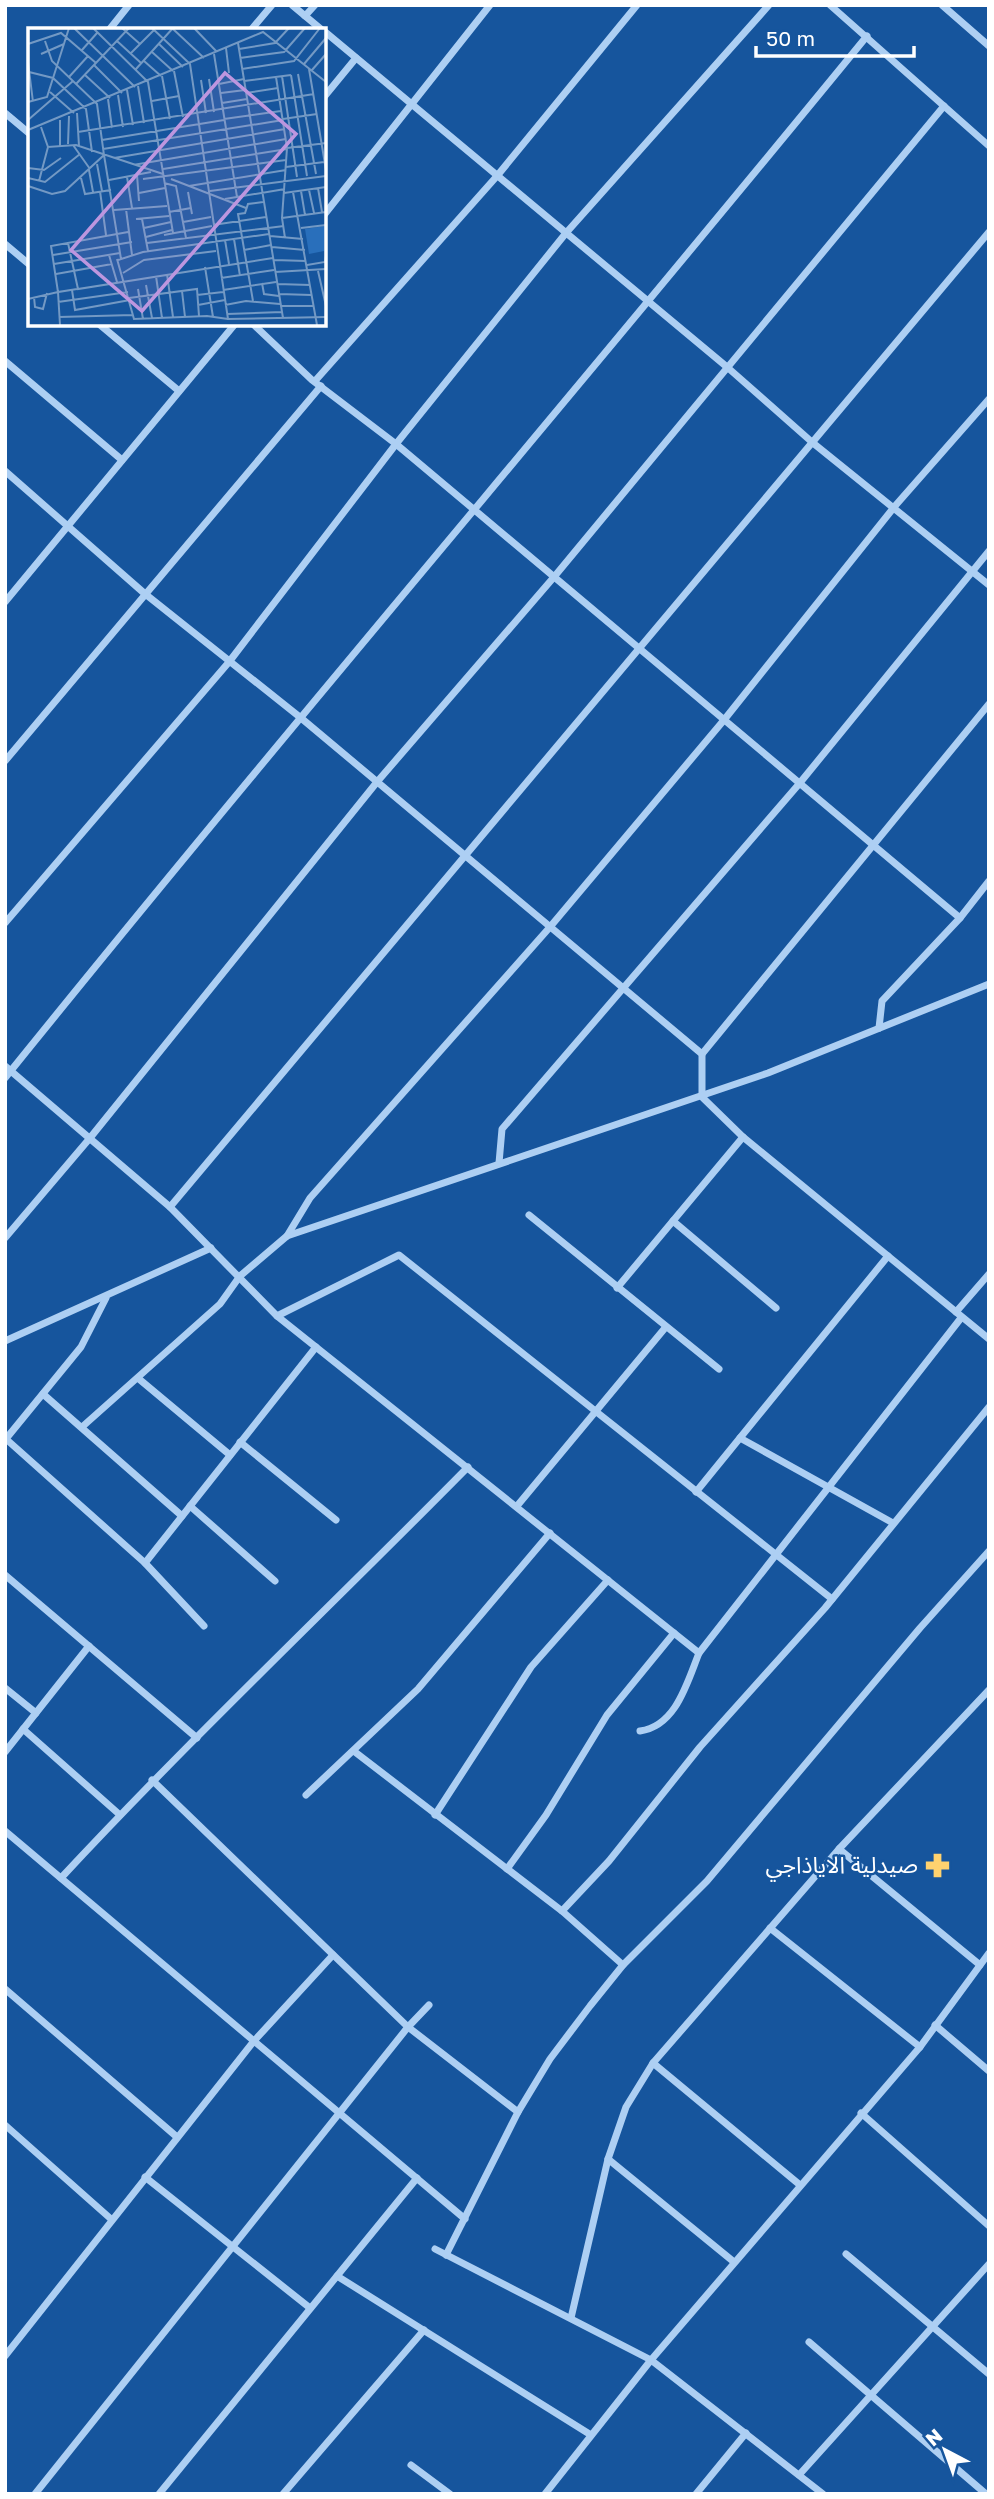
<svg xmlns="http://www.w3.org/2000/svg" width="994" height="2499" font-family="'Golos Text','Noto Sans Arabic',sans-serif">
<rect width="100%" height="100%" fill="#16559d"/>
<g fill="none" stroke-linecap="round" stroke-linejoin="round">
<g stroke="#adcff3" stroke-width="7">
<polyline points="292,5 322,30"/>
<polyline points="830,5 989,146"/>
<polyline points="942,5 989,46"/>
<polyline points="305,16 315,5"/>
<polyline points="109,30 129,5"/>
<polyline points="251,30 272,5"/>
<polyline points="324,31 727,367 813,443 989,585"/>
<polyline points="324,97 356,58"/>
<polyline points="5,113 30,134"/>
<polyline points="324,215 490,5"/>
<polyline points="5,244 30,265"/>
<polyline points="99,324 179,391"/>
<polyline points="253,324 312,380 396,444 960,918"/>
<polyline points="5,361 122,460"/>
<polyline points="315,381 497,176 637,5"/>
<polyline points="5,471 144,593 301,718 702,1054 702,1097 743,1137 989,1339"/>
<polyline points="5,602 235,324"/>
<polyline points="5,761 321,386"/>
<polyline points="5,923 229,662 396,444 566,233 769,5"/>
<polyline points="879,1028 882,1001 960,918 989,881"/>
<polyline points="702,1054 989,704"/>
<polyline points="5,1066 170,1207 277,1316 699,1653"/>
<path d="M5,1078C288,727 582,385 867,36"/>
<polyline points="499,1163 502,1129 799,784 989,551"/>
<polyline points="170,1207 989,232"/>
<polyline points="529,1215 719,1369"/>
<polyline points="673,1221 776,1308"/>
<polyline points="287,1236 310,1198 550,927 724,720 895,506 989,399"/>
<polyline points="5,1238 90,1138 377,782 554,577 944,106"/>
<polyline points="617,1288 743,1137"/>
<polyline points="956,1312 989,1274"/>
<polyline points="277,1316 399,1255 832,1599"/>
<polyline points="5,1341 211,1248"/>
<polyline points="139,1379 230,1455"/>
<polyline points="43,1394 182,1516"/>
<polyline points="82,1427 220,1304 240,1276 287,1236 768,1073 989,984"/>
<polyline points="740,1438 893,1523"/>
<polyline points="6,1439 145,1563 204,1626"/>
<polyline points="5,1440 81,1347 106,1298"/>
<polyline points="240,1442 336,1520"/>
<polyline points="696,1492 888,1256"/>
<polyline points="190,1506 275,1581"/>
<polyline points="517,1506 665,1328"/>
<polyline points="145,1563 316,1347"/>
<polyline points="5,1575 197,1738"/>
<polyline points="5,1688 36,1713"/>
<polyline points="23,1729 120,1815"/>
<path d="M640,1731C676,1726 687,1683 699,1653L961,1318"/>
<polyline points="5,1752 89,1646"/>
<polyline points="355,1752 562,1911 623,1965"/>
<polyline points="152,1780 408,2027 518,2112"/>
<polyline points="306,1795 418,1689 550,1533"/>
<polyline points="435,1815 531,1667 608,1580"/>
<polyline points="5,1831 465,2219"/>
<polyline points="839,1849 980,1965"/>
<polyline points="507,1869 546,1815 607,1715 674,1633"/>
<path d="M61,1878C192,1737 333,1604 468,1467"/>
<polyline points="562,1911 609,1861 700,1747 825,1608 989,1407"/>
<polyline points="770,1928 920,2047"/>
<polyline points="5,1989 177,2137"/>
<polyline points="935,2025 989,2071"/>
<polyline points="653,2063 800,2185"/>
<polyline points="861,2113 989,2226"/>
<polyline points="5,2125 111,2219"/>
<polyline points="608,2159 734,2262"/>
<polyline points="145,2177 310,2308"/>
<polyline points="435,2249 651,2360 823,2494"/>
<polyline points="846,2254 989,2374"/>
<polyline points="446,2255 518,2112 550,2059 590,2006 623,1965 707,1881 920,1628 989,1551"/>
<polyline points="337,2276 591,2435"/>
<polyline points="571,2318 608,2159 626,2107 653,2063 839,1849 989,1690"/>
<polyline points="809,2342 986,2494"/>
<polyline points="5,2356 254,2041 333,1955"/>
<polyline points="411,2465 450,2494"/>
<polyline points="799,2475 989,2264"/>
<polyline points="35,2494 408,2027 429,2005"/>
<polyline points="159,2494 417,2178"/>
<polyline points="283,2494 424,2330"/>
<polyline points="545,2494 651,2360 920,2047 989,1953"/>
<polyline points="696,2494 746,2433"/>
</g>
</g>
<defs>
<symbol id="pharmacy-bare" viewBox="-9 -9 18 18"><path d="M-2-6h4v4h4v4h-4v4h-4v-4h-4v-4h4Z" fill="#ffd26f" stroke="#16559d" stroke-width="2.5" paint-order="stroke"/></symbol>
</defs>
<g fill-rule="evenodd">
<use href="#pharmacy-bare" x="920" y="1848" width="35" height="35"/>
</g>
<g text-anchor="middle" stroke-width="5" stroke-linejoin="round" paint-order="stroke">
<g font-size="23" fill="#fff" stroke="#16559d" text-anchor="end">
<text x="918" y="1873">صيدلية الاياذاجي</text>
</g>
</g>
<g transform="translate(28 28)">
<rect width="298" height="298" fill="#16559d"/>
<path d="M297,198L296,223L281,226L277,201Z" fill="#296fbb"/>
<path fill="none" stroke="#7399c4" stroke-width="2" d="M46,0L107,59M65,0L120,54L145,205M94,0L112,16M124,0L162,36L200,291L298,289M166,0L189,24M145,1L176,30M89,13L113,35M210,15L255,290M0,16L33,5L68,35M131,16L155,39M198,20L201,45M211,21L247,15L261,0M54,22L69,5M124,24L145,43M103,25L126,2M13,26L36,16M186,26L209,169M212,30L256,24L277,0M116,33L133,48M0,34L5,74M276,36L298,10M66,37L94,65M108,41L145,0M214,41L266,33L292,0M281,41L298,142M284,42L298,26M146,43L155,89M1,44L25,50L58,81L64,124M270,46L288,146M57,47L82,70M263,47L279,148M134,48L142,91M254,48L269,149M41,49L60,28M248,49L259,120L254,190L257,210M181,51L186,84M173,52L178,85M216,53L263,47M48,56L101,0M191,56L216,51M110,58L116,95M99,62L105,97M22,64L46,85M193,65L217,62M218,65L250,60M90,67L95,99M80,71L84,100M124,73L151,68M0,74L19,69L41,0M194,75L219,71M49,85L51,118M196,91L253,83M255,91L289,86M0,92L45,53M32,92V118M13,99L20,119L48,117L135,146M0,102L235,4L298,54M50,104L286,66M74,112L196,92M40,116L41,88M45,117L62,141M259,120L298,115M75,121L255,92M76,127L93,231M86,130L257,101M69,136L74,163M105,137L258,111M258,139L296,134M0,140L16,142L33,130M135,141L259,121M61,142L65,164M109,147L111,173M99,149L104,180M0,150L17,154L52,126M53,150L57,166L83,162M115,151L258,132M143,151L218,180M81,152L123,144M11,153L20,119M136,155L148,158L158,210M0,158L24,166L37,163L76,127L69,76L24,33L17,13M161,158L258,142M290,160L294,184M281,162L286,185M72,163L78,207M182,163L298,148M273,163L277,187M160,164L164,186M265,164L289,297M111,165L137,160M256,165L298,159M197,171L257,161M98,181L104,227M86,182L139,178M141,184L163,180M254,190L298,184M108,191L141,188M114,191L120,223M155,194L183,189M185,197L238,189M116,200L143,194M273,200L298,197M136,207L184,198M242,208L275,211M118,209L144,202M206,211L212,248M197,212L201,236M40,215L50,261L245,230M119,215L256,198M244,219L277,222M216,222L243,217M25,227L104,214M81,227L89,254M89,231L106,291L179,288L200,291M90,232L115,224L241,206M246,232L278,233M26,236L92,225M279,237L297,234L298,228M177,239L185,289M290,243L298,278M247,244L298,241M95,245L116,232L188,223M28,246L84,236M139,246L145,289M128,248L134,290M193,250L246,242M234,255L236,266L251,268M249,256L282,257M118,257L124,290M49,261L30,264L23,218L100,204M110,261L115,291M44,262L47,282L102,272M195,262L248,254M154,263L157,289M251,266L283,267M169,267L195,264M6,269L7,279L15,281L19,265M101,270L169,261L171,288M0,271L30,264L32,297M225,273L210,186L217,185L220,176L235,174M30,274L100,264M170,277L197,272M197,277L218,273L252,276M253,278H285M199,286L254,284M31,289L105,287"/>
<path fill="#bd96df" fill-opacity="0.15" stroke="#bd96df" stroke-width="3.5" d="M197,45L268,106L114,283L43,222Z"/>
<rect width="298" height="298" fill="none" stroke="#fff" stroke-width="3.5"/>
</g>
<rect width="994" height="2499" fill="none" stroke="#ffffff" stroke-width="14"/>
<g transform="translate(945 2450) rotate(319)" stroke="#16559d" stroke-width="5" paint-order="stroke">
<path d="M0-5L12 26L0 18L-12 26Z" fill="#ffffff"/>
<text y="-10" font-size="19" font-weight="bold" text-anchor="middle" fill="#ffffff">N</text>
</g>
<path d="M756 46v10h158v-10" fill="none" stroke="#ffffff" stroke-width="3.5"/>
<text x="766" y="46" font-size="21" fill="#ffffff" stroke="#16559d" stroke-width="5" paint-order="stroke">50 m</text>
</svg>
